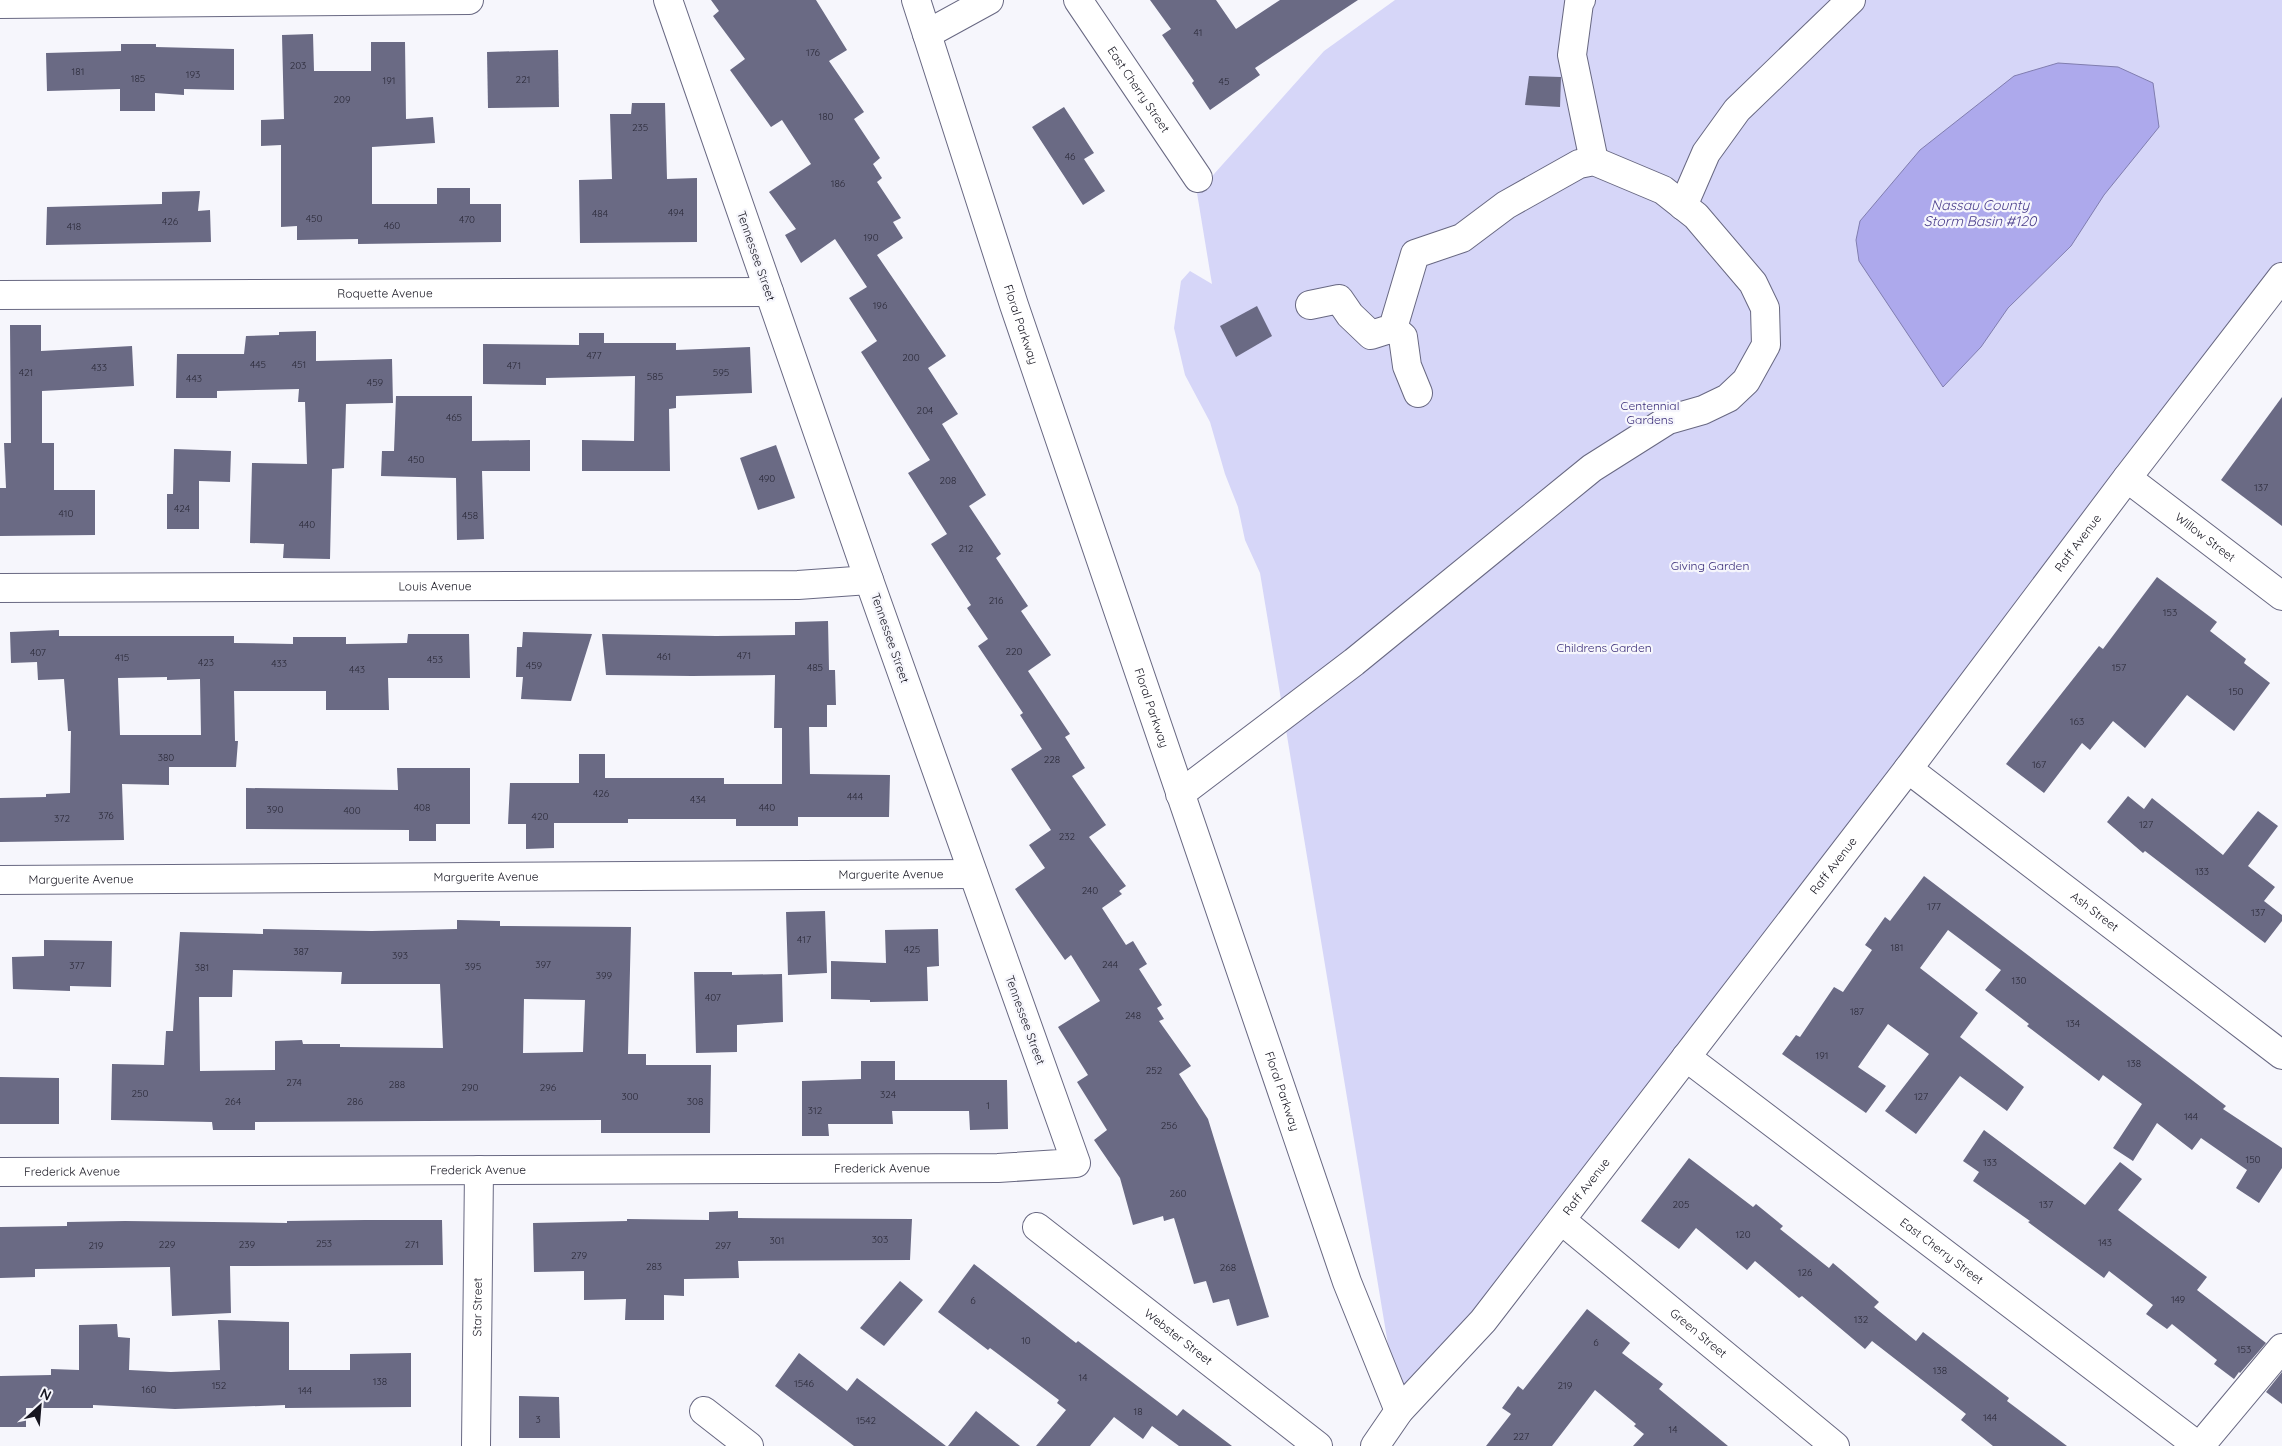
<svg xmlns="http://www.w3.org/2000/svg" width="2282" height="1446" font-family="Quicksand,sans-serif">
<rect width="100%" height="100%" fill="#f6f6fc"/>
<polygon fill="#d6d6f8" points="1395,0 2282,0 2282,271 1399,1411 1260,573 1245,540 1238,507 1225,474 1210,422 1185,375 1174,328 1181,281 1190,271 1212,284 1197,193 1324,51"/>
<polygon fill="#ada9ec" stroke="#807daf" points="2058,63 2118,67 2153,83 2159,127 2104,195 2071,246 2008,308 1981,347 1943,387 1859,261 1856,240 1860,221 1920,150 2014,76"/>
<g fill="#6a6a84" fill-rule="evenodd">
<polygon points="711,0 816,0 847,50 829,61 864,112 854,119 880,158 873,164 882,178 877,182 901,218 893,222 903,238 877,255 946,356 928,368 958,414 942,424 986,495 969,506 1001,554 996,558 1028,606 1021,611 1051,655 1028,671 1070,734 1065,737 1085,768 1072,776 1106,825 1089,837 1126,886 1119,891 1122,894 1102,908 1126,945 1133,941 1147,964 1139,969 1162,1005 1157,1008 1164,1019 1159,1021 1191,1066 1179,1074 1208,1119 1269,1317 1237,1326 1229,1299 1213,1303 1206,1281 1194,1284 1174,1218 1164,1221 1163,1216 1133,1225 1120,1178 1094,1140 1107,1130 1077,1082 1088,1075 1058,1027 1100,1001 1071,955 1065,960 1015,889 1045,868 1029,845 1051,830 1011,769 1042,749 1020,715 1023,713 978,646 988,639 967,608 971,605 931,544 947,534 908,473 930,460 861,352 877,341 849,298 867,287 835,239 801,263 785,235 796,229 769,192 811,164 782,120 771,127 730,70 745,59 713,16 719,11"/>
<polygon points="1150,0 1216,0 1236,29 1280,0 1358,0 1255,68 1260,75 1210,110 1192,83 1194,81 1162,35 1171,29"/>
<polygon points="313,34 314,71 371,71 371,42 405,42 406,119 433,117 435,143 372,147 372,204 437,204 437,188 470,188 470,204 501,204 501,242 358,244 358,239 297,240 297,226 281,227 281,145 261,146 261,120 284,119 282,35"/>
<polygon points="121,44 156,44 156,47 234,49 234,90 184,89 184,95 155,93 155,111 120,111 120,89 47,91 46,53 121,51"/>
<polygon points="558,50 559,107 488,108 487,52"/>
<polygon points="1529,76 1561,77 1560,107 1525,105"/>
<polygon points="632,103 665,103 667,179 697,178 697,242 580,243 579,180 612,179 610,114 631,114"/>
<polygon points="1064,107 1094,153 1084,159 1105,191 1083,205 1032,127"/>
<polygon points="200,191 198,211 210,210 211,242 46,245 47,207 162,204 162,192"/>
<polygon points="1257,306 1272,336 1236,357 1220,326"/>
<polygon points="10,325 41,325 41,351 132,346 134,386 42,391 42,443 54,443 54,490 95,490 95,535 0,536 0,488 6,488 4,443 11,443"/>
<polygon points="316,331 316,361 392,359 393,403 346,404 344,468 332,469 330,559 283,558 284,544 250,543 252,463 307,464 305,402 298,402 299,389 217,391 217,398 176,398 177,354 244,354 246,336 279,335 279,332"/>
<polygon points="579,333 604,333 604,343 676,343 676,350 750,347 752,393 676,396 676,408 669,409 670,471 582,471 582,440 634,441 635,376 546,378 546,385 483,384 483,344 579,345"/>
<polygon points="396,396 472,396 472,441 530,440 530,471 482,471 484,539 457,540 456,478 381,476 382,451 394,451"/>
<polygon points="2282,397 2282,526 2221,480"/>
<polygon points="776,445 795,498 758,510 740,458"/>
<polygon points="174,449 231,451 230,482 199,481 199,529 167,529 167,494 173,494"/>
<polygon points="2157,577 2217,622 2210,631 2246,659 2244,663 2270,683 2234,731 2187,695 2145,748 2113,721 2090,750 2082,743 2044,793 2006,764 2099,646 2103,649"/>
<polygon points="828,621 829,670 835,670 836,705 827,705 827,727 809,727 810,774 890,775 889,817 798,817 798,826 736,826 736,819 628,819 628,823 554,823 554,848 526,849 526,824 508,824 510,783 579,783 579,754 605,754 605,778 724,778 724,784 782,784 782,728 774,728 775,675 692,676 606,675 602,634 716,636 795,635 795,622"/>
<path d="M59,630V636H234V643L293,644V637H346V644L407,643L408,634H469L470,678H388L389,710H326V691H234L235,741H238L236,767H169V785L122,784L124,840L0,842V798L46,797V794L70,793L71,731H68L64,679L38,680L37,662L11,663L10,632ZM167,677V680L200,679L201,735H120L118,678Z"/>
<polygon points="523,632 592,634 571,701 521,699 523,677 516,677 517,647 522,647"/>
<polygon points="397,768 470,768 470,824 436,824 436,841 409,841 409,830 246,829 246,788 398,790"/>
<polygon points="2128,796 2144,809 2152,798 2223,855 2258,811 2278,826 2248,866 2275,887 2264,901 2282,915 2282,921 2265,943 2145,851 2143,853 2107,822"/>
<polygon points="1924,876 2226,1106 2223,1109 2282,1148 2282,1168 2259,1203 2236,1188 2247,1170 2201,1138 2192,1150 2157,1123 2133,1161 2113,1148 2142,1104 2103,1075 2099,1081 2027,1026 2029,1024 1985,990 2001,970 1948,930 1920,968 1978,1013 1960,1037 2024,1087 2007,1111 1960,1076 1916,1134 1885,1111 1929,1054 1888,1024 1858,1067 1886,1086 1866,1113 1782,1054 1796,1035 1800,1037 1834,987 1843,992 1872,950 1865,945 1885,917 1890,921"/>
<polygon points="825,911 827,973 788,975 786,912"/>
<path d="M457,920L500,921V926L631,927L628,1054H646V1065H711L710,1133H601V1120L255,1122V1130H213L212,1122L111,1120L112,1064L164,1065L166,1031H173L180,932L263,934V929L372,931L457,929ZM233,970L342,972L341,984H440L443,1048L340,1047V1044H303L302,1040L275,1041V1070L200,1071L199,997H232ZM524,999L585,1000L583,1052L523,1053Z"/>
<polygon points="938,929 939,966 927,967 928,1001 870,1002 870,1000 831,999 831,961 886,963 885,930"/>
<polygon points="44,940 112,941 111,987 70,986 70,991 13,989 12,957 44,956"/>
<polygon points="694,972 732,972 732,975 782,974 783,1022 737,1025 737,1052 696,1053"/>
<polygon points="861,1061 895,1061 895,1080 1007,1080 1008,1129 970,1130 969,1111 892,1111 893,1124 828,1124 829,1136 802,1136 802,1081 861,1079"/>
<polygon points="0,1077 59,1078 59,1124 0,1124"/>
<polygon points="1984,1130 2085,1205 2120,1162 2142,1179 2118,1210 2207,1277 2197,1290 2266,1343 2240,1373 2239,1372 2234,1379 2214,1364 2217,1360 2172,1324 2167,1329 2146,1314 2153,1305 2109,1271 2104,1278 2028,1222 2030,1221 1973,1181 1979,1172 1963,1161"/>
<polygon points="1689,1158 1753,1207 1756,1204 1783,1226 1780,1229 1829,1268 1833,1263 1879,1302 1874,1307 1916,1341 1923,1332 2009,1398 2007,1401 2067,1446 1993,1446 1961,1420 1966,1414 1872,1341 1865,1349 1802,1296 1799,1298 1755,1261 1747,1270 1696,1228 1679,1249 1641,1221"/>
<polygon points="738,1211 738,1218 912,1219 910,1260 738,1261 739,1278 684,1279 684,1296 664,1295 664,1320 625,1320 626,1299 584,1300 584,1271 534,1272 533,1223 627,1221 627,1219 709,1220 709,1212"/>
<polygon points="365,1220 442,1220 443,1265 230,1266 231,1313 172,1316 170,1267 35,1269 35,1277 0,1278 0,1227 67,1226 67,1222 125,1221 287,1223 287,1221"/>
<polygon points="974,1264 1076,1343 1078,1341 1177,1416 1183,1409 1232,1446 1179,1446 1152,1426 1143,1439 1114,1417 1090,1446 1036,1446 1066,1410 1057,1403 1059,1400 990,1348 988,1350 938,1312"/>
<polygon points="900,1281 923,1300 884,1346 860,1328"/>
<polygon points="1587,1309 1630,1343 1622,1353 1663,1384 1659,1389 1728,1446 1633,1446 1644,1434 1634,1426 1636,1424 1595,1390 1552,1446 1486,1446 1511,1414 1502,1408 1518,1386 1523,1390"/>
<polygon points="218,1320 289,1322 289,1370 350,1370 350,1354 411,1353 411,1407 285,1408 285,1405 175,1409 93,1405 93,1408 26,1408 26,1427 0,1427 0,1376 51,1375 51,1369 79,1370 79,1325 117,1324 118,1337 130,1338 129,1370 171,1372 220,1370"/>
<polygon points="799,1353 847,1391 857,1378 946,1446 854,1446 775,1386"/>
<polygon points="2282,1372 2282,1404 2266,1392"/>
<polygon points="519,1396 559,1397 560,1438 519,1438"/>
<polygon points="976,1411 1020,1446 948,1446"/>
</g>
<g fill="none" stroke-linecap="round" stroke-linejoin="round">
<defs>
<g id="minor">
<path id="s1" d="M916,0L1014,305L1347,1282L1399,1411"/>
<path id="s2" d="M1078,0L1198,178"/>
<polyline points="1581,0 1579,3 1572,55 1594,161"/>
<polyline points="0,4 469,0"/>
<polyline points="927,34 989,0"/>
<polyline points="1683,206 1706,153 1737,110 1851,0"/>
<path id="s3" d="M0,295L769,292"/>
<polyline points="1393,328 1403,337 1407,366 1418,393"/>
<path id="s4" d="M2127,478L2282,596"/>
<path id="s5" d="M0,588L798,585L869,580"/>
<path id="s6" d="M1908,769L2282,1055"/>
<polyline points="1180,794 1354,662 1592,468 1668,420 1703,410 1728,398 1746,381 1766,345 1765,308 1753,283 1696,216 1663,190 1594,161 1579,164 1506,205 1462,238 1415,254 1393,328 1371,335 1350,315 1339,299 1310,305"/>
<path id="s7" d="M0,880L973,874"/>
<path id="s8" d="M1686,1057L2198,1446"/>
<path id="s9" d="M0,1172L998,1168L1076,1163L869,580L668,0"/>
<path id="s10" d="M1561,1220L1835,1446"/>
<path id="s11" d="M1037,1227L1318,1446"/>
<polyline points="704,1411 749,1446"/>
<path id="s12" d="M476,1446L479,1170"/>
<path id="s13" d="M1375,1446L1399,1411L1483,1321L1908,769L2127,478L2282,277"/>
<polyline points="2200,1446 2282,1348"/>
</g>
</defs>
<use href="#minor" stroke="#686882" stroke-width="30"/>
<use href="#minor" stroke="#fff" stroke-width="28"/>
</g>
<g text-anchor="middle" stroke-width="4.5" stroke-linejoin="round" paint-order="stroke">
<g font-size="10" fill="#2b2a39">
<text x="1198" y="36">41</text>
<text x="813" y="56">176</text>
<text x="298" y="69">203</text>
<text x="78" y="75">181</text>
<text x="193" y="78">193</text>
<text x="138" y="82">185</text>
<text x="523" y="83">221</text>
<text x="389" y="84">191</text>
<text x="1224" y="85">45</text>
<text x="342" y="103">209</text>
<text x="826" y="120">180</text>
<text x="640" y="131">235</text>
<text x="1070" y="160">46</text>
<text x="838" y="187">186</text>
<text x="676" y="216">494</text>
<text x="600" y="217">484</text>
<text x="314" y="222">450</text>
<text x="467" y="223">470</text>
<text x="170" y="225">426</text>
<text x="392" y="229">460</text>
<text x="74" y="230">418</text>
<text x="871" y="241">190</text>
<text x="880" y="309">196</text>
<text x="594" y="359">477</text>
<text x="911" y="361">200</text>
<text x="258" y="368">445</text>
<text x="299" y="368">451</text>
<text x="514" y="369">471</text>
<text x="99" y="371">433</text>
<text x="26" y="376">421</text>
<text x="721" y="376">595</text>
<text x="655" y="380">585</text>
<text x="194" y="382">443</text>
<text x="375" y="386">459</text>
<text x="925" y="414">204</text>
<text x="454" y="421">465</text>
<text x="416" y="463">450</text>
<text x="767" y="482">490</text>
<text x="948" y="484">208</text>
<text x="2261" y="491">137</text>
<text x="182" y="512">424</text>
<text x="66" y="517">410</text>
<text x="470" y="519">458</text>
<text x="307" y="528">440</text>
<text x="966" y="552">212</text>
<text x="996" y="604">216</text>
<text x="2170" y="616">153</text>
<text x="1014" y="655">220</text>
<text x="38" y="656">407</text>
<text x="744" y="659">471</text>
<text x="664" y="660">461</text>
<text x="122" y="661">415</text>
<text x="435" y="663">453</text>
<text x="206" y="666">423</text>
<text x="279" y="667">433</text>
<text x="534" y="669">459</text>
<text x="815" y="671">485</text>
<text x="2119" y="671">157</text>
<text x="357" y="673">443</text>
<text x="2236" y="695">150</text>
<text x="2077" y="725">163</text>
<text x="166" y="761">380</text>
<text x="1052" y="763">228</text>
<text x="2039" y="768">167</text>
<text x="601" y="797">426</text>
<text x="855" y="800">444</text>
<text x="698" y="803">434</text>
<text x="422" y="811">408</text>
<text x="767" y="811">440</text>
<text x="275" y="813">390</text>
<text x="352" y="814">400</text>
<text x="106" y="819">376</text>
<text x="540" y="820">420</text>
<text x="62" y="822">372</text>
<text x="2146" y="828">127</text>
<text x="1067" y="840">232</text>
<text x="2202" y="875">133</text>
<text x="1090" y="894">240</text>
<text x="1934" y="910">177</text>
<text x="2258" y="916">137</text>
<text x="804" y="943">417</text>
<text x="1897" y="951">181</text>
<text x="912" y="953">425</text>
<text x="301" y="955">387</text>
<text x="400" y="959">393</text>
<text x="543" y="968">397</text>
<text x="1110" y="968">244</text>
<text x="77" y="969">377</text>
<text x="473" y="970">395</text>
<text x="202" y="971">381</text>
<text x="604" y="979">399</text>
<text x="2019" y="984">130</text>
<text x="713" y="1001">407</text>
<text x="1857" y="1015">187</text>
<text x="1133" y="1019">248</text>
<text x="2073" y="1027">134</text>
<text x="1822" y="1059">191</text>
<text x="2134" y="1067">138</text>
<text x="1154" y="1074">252</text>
<text x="294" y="1086">274</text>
<text x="397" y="1088">288</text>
<text x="470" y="1091">290</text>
<text x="548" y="1091">296</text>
<text x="140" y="1097">250</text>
<text x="888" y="1098">324</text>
<text x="630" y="1100">300</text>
<text x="1921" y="1100">127</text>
<text x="233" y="1105">264</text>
<text x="355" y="1105">286</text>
<text x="695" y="1105">308</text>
<text x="988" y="1109">1</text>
<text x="815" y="1114">312</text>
<text x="2191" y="1120">144</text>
<text x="1169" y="1129">256</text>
<text x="2253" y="1163">150</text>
<text x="1990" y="1166">133</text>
<text x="1178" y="1197">260</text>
<text x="1681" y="1208">205</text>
<text x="2046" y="1208">137</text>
<text x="1743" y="1238">120</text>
<text x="880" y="1243">303</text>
<text x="777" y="1244">301</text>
<text x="2105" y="1246">143</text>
<text x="324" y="1247">253</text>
<text x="167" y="1248">229</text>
<text x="247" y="1248">239</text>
<text x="412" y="1248">271</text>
<text x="96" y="1249">219</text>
<text x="723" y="1249">297</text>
<text x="579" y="1259">279</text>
<text x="654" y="1270">283</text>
<text x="1228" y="1271">268</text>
<text x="1805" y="1276">126</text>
<text x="2178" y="1303">149</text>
<text x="973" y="1304">6</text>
<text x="1861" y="1323">132</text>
<text x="1026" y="1344">10</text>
<text x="1596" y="1346">6</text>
<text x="2244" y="1353">153</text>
<text x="1940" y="1374">138</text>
<text x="1083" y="1381">14</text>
<text x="380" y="1385">138</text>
<text x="804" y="1387">1546</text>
<text x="219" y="1389">152</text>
<text x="1565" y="1389">219</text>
<text x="149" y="1393">160</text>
<text x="305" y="1394">144</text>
<text x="1138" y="1415">18</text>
<text x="1990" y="1421">144</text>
<text x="538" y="1423">3</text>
<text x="866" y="1424">1542</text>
<text x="1673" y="1433">14</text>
<text x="1521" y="1440">227</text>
</g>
<g font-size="12" fill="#161520" stroke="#f6f6fc">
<text dy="4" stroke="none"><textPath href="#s2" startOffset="108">East Cherry Street</textPath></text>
<text transform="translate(756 256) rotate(71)" y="4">Tennessee Street</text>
<text dy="4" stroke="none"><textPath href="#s3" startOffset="385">Roquette Avenue</textPath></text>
<text dy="4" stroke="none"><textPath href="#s1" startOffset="341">Floral Parkway</textPath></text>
<text dy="4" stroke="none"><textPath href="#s4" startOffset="98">Willow Street</textPath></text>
<text dy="4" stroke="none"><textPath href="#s13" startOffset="1145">Raff Avenue</textPath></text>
<text dy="4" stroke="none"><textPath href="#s5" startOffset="435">Louis Avenue</textPath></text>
<text transform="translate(890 638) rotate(71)" y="4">Tennessee Street</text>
<text dy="4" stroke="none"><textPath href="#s1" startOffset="746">Floral Parkway</textPath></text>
<text dy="4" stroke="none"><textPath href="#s13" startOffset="740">Raff Avenue</textPath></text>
<text dy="4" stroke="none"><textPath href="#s7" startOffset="891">Marguerite Avenue</textPath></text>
<text dy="4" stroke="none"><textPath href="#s7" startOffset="486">Marguerite Avenue</textPath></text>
<text dy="4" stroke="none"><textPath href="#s7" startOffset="81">Marguerite Avenue</textPath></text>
<text dy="4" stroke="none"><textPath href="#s6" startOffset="235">Ash Street</textPath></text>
<text transform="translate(1025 1020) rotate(70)" y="4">Tennessee Street</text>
<text dy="4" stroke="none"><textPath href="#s1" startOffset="1151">Floral Parkway</textPath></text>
<text dy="4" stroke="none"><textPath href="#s9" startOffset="882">Frederick Avenue</textPath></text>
<text dy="4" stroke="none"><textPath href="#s9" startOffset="478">Frederick Avenue</textPath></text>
<text dy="4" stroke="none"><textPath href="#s9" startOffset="72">Frederick Avenue</textPath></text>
<text dy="4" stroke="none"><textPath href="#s13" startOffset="335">Raff Avenue</textPath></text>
<text dy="4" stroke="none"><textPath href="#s8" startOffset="321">East Cherry Street</textPath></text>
<text dy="4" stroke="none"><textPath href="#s12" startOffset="139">Star Street</textPath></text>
<text dy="4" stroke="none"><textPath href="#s10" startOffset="178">Green Street</textPath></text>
<text dy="4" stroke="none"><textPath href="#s11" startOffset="179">Webster Street</textPath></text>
</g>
<g font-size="12" fill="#392c78" stroke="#f6f6fc">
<text x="1650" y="410">Centennial<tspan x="1650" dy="14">Gardens</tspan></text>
<text x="1710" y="570">Giving Garden</text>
<text x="1604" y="652">Childrens Garden</text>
</g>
<g font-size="14" font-style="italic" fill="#493d8b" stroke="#f6f6fc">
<text x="1980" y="210">Nassau County<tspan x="1980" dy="16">Storm Basin #120</tspan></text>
</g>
</g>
<g transform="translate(40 1406) rotate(26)" stroke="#f6f6fc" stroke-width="4" paint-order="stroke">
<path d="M0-4L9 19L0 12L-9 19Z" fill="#161520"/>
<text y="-8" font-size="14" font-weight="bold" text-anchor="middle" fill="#161520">N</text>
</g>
</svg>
